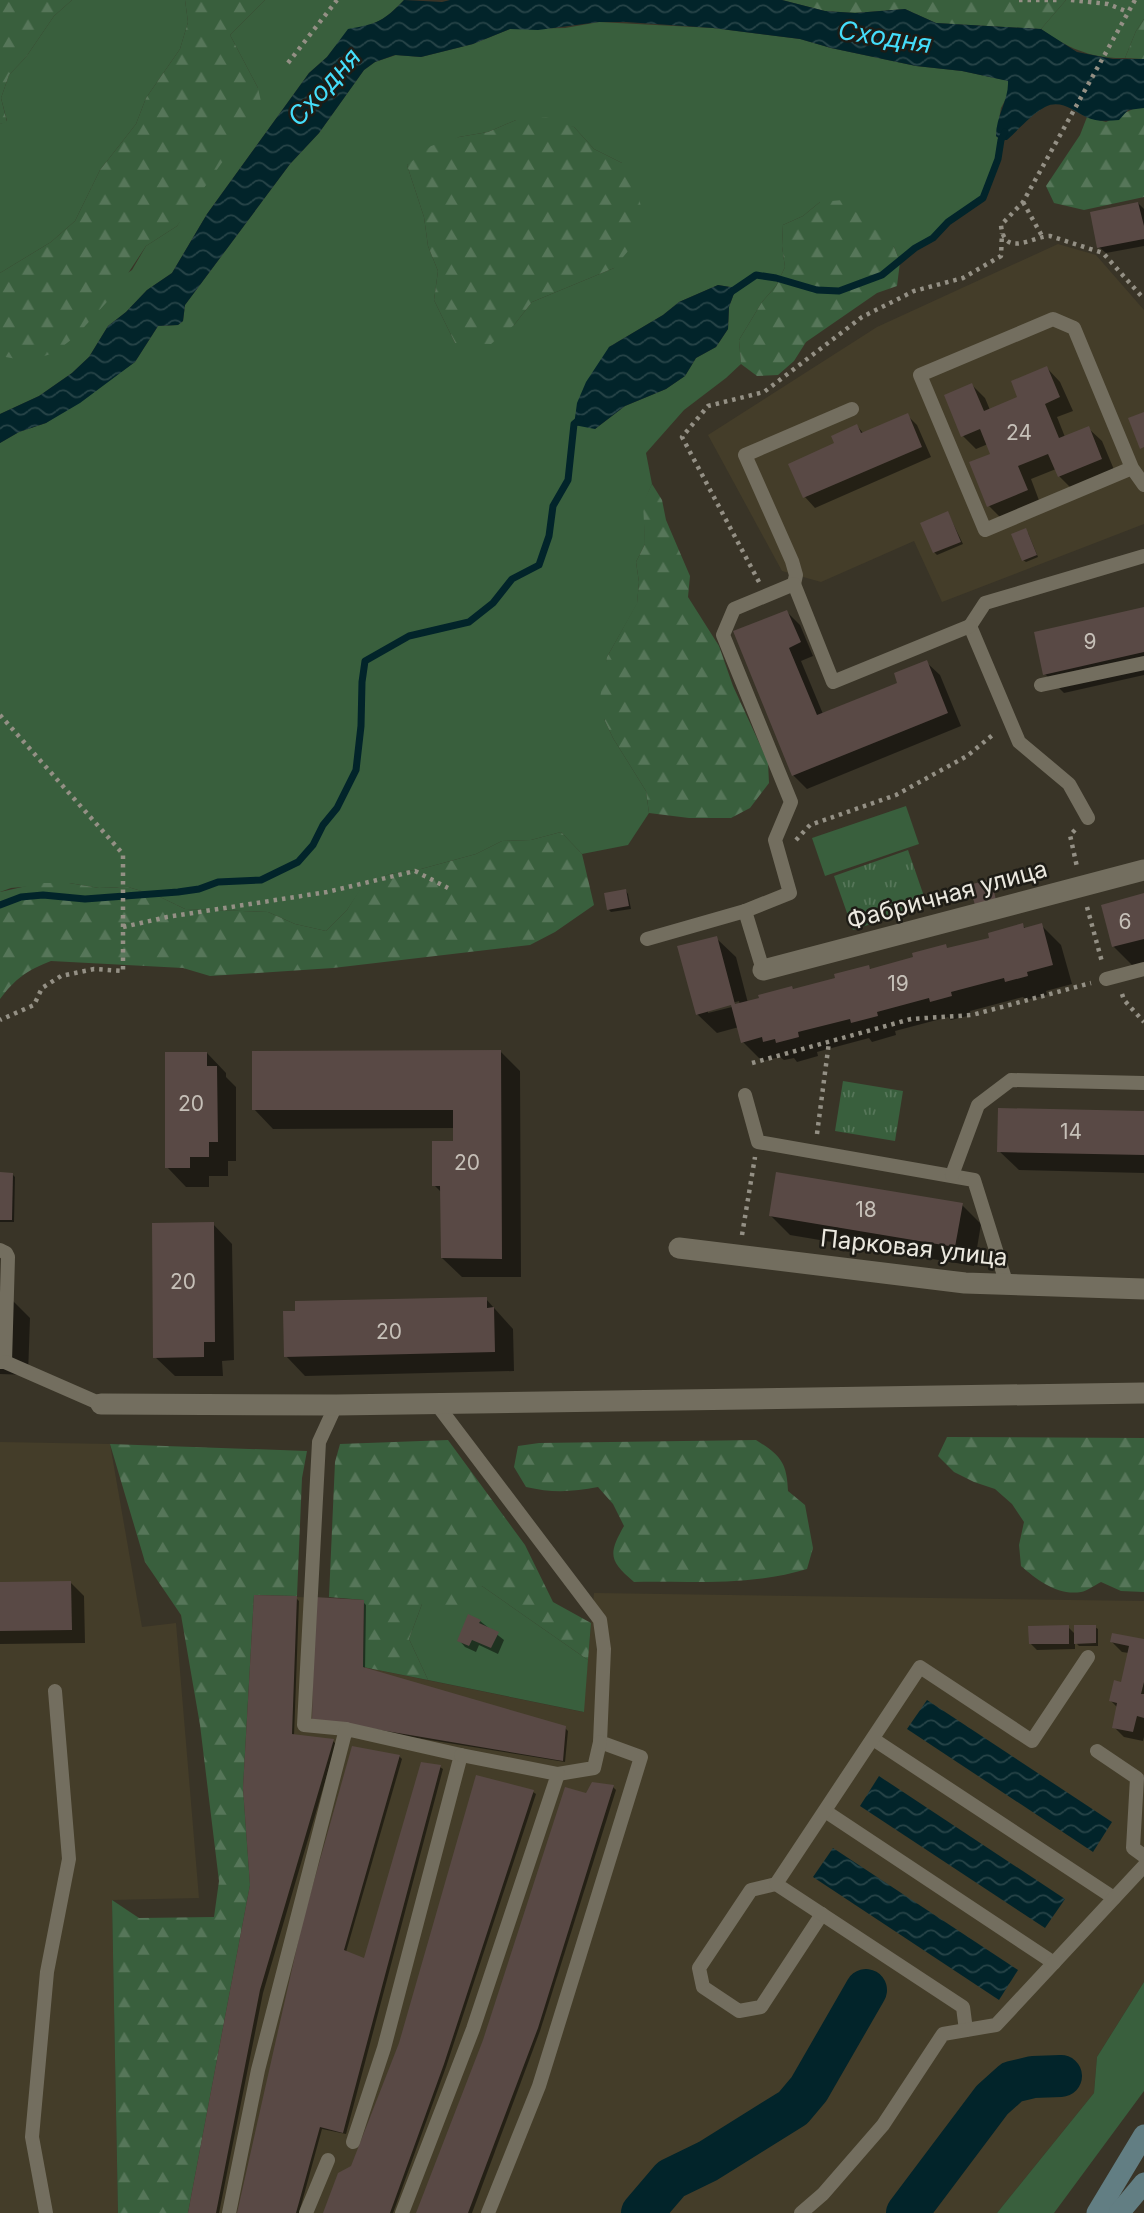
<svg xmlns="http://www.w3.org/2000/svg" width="1144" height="2213" font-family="Inter,sans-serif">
<defs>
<pattern id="forest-firs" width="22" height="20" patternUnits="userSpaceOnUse" patternTransform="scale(1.75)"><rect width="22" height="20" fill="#395f3d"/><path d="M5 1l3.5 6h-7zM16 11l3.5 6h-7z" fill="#567659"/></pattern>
<pattern id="park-tufts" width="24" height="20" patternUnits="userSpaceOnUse" patternTransform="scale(1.75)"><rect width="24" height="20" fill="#395f3d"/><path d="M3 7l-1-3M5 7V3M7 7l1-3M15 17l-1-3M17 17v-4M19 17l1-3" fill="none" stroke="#567659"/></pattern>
<pattern id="water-waves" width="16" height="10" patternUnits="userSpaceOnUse" patternTransform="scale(1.75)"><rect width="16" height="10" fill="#02242a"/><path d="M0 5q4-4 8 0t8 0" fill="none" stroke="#274448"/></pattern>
</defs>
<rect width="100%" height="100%" fill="#393427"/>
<g fill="#443d29">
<polygon points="1058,244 1096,255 1144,310 1144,524 942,602 914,541 821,582 782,571 708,435 877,327"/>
<polygon points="0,1442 110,1444 142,1627 176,1623 199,1898 112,1900 118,2213 0,2213"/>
<polygon points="594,1593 1144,1601 1144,1982 1097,2057 1094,2093 997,2213 188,2213 250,1885 243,1788 254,1595 364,1600 363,1667 583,1712"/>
</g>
<g fill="#395f3d" fill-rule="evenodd">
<polygon points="72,0 185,0 188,22 180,49 146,98 136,124 100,170 75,221 51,242 0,273 0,124 7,121 1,98 9,75 26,57 54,16"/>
<path d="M265,0H404C384,21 377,24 348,30L327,57L309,73L207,214L172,273L147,290L126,312L108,326L89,357L72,373L39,396L0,414V356L132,270L146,246L177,226L258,88L230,35Z"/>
<path d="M1066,0H1144V19L1136,31L1125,58C1092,59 1067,48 1041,29Z"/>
<path d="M599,22L713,28L800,39L831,48L916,66L962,71L1009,81L1008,95L1001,108L996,136L1001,140L998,159L983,198L948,222L933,238L915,248L900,262L894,247L820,202L803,216L783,225L782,246L785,267L776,286L762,302L739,340L741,364L726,378L684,410L646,453L652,484L644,502L645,544L636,562L639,582L637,604L607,657L604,719L613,738L646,791L649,813L628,845L582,854L561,832L531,840L502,841L476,854L421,869L390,874L363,886L347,910L326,931L295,924L268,912L185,909L158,896L128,887L99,888L69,883L11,888L0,892V443L19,432L46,423L135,362L158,326L178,325L183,321L185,305L290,164L319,133L364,70L375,62L396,55L421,57L473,44L510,29L565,28ZM516,120L574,127L594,149L622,163L614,268L532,302L514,325L455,343L434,300L438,271L428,246L424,217L407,165L459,137L488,132ZM718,285L736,288L729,307L728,329L716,347L696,358L685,376L666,389L625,406L595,429L609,347L663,315L679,302Z"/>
<polygon points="906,806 919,844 825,876 812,838"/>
<polygon points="482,1586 588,1660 584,1712 428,1680 409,1639 422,1604"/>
<polygon points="1144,1982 1144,2091 1054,2213 997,2213 1094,2093 1097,2057"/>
</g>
<g fill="url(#forest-firs)">
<polygon points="0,0 72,0 54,16 26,57 9,75 1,98 7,122 0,124"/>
<polygon points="185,0 265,0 230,35 258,88 262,106 177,226 146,246 115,293 76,336 54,353 28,361 0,356 0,273 51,242 75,221 100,170 136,124 146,98 180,49 188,22"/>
<polygon points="782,0 1066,0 1041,29 936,23 905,9 855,13 825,11"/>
<polygon points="1144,19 1144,59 1125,58 1136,31"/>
<polygon points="1135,108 1144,108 1144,197 1084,210 1054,203 1046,186 1080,135 1087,117 1106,122"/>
<polygon points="546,117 574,127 594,149 622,163 637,188 643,217 633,245 614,268 532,302 514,325 491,344 455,343 434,300 438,271 428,246 424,217 407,165 431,146 459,137 488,132 516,120"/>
<polygon points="843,200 894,247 900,262 897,286 877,293 806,342 794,361 778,375 757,376 741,364 739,340 762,302 776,286 785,267 782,246 783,225 803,216 820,202"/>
<polygon points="652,484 662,500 666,520 690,576 688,597 719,646 733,686 768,762 769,783 750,808 731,818 689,818 649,813 646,791 613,738 604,719 600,698 607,657 637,603 639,582 636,562 645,544 643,502"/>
<path d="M561,832L582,854L594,905L555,932L530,945L333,968L210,976L183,968L51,961C27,970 15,979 0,999V892L40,883H69L99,888L128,887L158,896L185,909L268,912L295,924L326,931L347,910L362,886L390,874L421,869L476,854L502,841L531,840Z"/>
<path d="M947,1437L1144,1438V1592L1121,1591L1101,1582C1095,1585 1087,1591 1081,1592C1058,1596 1037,1580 1021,1566L1019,1545L1024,1522L1012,1504L995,1489L974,1482L954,1472L938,1456Z"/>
<polygon points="448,1440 525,1545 553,1602 591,1623 588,1660 482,1586 460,1627 422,1604 409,1639 428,1680 363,1667 364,1600 329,1597 335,1462 340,1444"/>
<path d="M756,1440C780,1455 787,1462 788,1491L805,1505L813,1548L807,1569C752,1586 691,1581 634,1582C609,1561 608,1554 624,1526L613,1504L598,1487C572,1492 552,1493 526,1487L514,1467L518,1446L539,1443Z"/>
<polygon points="110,1444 307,1451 302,1478 297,1596 254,1595 243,1788 250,1885 188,2213 118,2213 112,1900 139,1918 214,1917 219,1881 200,1725 181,1615 145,1562"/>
</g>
<g fill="url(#park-tufts)">
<polygon points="908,850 927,905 853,930 834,876"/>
<polygon points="843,1081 903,1091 895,1141 835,1131"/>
</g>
<g fill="url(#water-waves)">
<path d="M404,0L442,2L450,0H782L825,11L855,13L905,9L936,23L1041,29L1077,52L1113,59H1144V108L1128,110L1119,120C1108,121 1096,122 1086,117C1073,111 1061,99 1045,107C1032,114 1019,129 1007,140H1001L996,136C996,116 1009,100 1008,81L962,71L916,66L831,48L800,39L713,28L626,22H599L538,30L510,29L473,44L421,57L395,55L375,62L364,70L319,133L290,164L185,305L183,321L178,325L158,326L135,362L80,403L46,423L19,432L0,443V414L39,396L72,373L89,357L108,326L126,312L147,290L172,273L207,214L309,73L327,57L348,29C377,24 384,21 404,0Z"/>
<polygon points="718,285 736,288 729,307 728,329 716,347 696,358 685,376 666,389 625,406 595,429 574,425 577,403 586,382 609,347 663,315 679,302"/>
<polygon points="927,1700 1112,1822 1093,1852 907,1729"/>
<polygon points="879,1776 1065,1899 1045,1928 860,1806"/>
<polygon points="833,1848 1018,1970 999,2000 813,1877"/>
</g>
<g fill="#0007" fill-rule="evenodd">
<polygon points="1138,203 1144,209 1144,246 1106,253 1099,247"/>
<polygon points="1047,368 1060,382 1073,411 1057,417 1065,437 1088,428 1102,441 1115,472 1073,490 1059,476 1056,469 1031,479 1040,503 1002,519 989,506 993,455 988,444 976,449 963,436 972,385 985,398 990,410 1019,398"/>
<polygon points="907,415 917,425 931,457 815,508 805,497 790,464 837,444 857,426 864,434"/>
<polygon points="948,513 963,544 937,555 934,552"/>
<polygon points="1028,533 1038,557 1026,562 1023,560"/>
<polygon points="1144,609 1144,675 1064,693 1045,674"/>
<polygon points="787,612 800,625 813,656 801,661 823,714 900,684 926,662 940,675 961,726 807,789 793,775"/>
<polygon points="626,891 628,894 631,909 611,912 609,910"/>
<polygon points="1144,895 1144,963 1133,966 1114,947"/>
<path d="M1022,925L1026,929L1041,925L1061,945L1072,984L1046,991L1047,995L1026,1000L1023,997L970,1011L971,1015L951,1020L948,1017L895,1031L896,1035L872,1042L869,1038L817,1052L818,1056L797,1062L794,1058L784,1060L780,1057L762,1061L743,1042L739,1027L717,1033L697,1014L716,938L736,957L748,1003L792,988L795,990L838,979L868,967L872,970L991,939ZM739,1001L740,1005L708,1013V1010Z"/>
<polygon points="501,1052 520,1071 521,1277 462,1277 442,1258 442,1193 434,1185 455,1143 455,1128 273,1129 254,1109"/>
<polygon points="207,1053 226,1073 226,1077 236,1087 236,1161 228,1161 228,1176 209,1176 209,1187 186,1187 167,1167"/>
<polygon points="1144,1113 1144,1173 1019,1170 999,1151"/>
<polygon points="0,1174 12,1174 15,1177 14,1222 0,1222"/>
<polygon points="962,1205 981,1224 974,1266 790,1235 771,1216"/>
<polygon points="213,1224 232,1244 234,1360 222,1361 223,1376 175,1376 155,1357"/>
<polygon points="0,1288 30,1318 28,1375 0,1374"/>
<polygon points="486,1299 513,1329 514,1371 305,1376 286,1356"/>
<polygon points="71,1583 84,1596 85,1643 0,1644 0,1584"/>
<polygon points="296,1598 299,1601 294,1736 333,1741 336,1744 263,1993 219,2213 190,2213 252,1885"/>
<polygon points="363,1602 366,1605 365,1670 565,1728 568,1731 565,1762 343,1726"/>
<polygon points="480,1621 504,1640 498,1654 479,1645 476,1652 465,1647 459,1640"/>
<polygon points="1068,1627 1076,1635 1095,1627 1098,1629 1098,1646 1079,1646 1075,1642 1075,1649 1037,1650 1030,1643"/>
<polygon points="1144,1641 1144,1737 1143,1741 1124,1737 1114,1727 1118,1708 1111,1701 1123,1684 1129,1653 1122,1652 1112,1642"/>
<polygon points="399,1756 402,1759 346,1952 365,1960 440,1767 443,1769 346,2134 322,2129 299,2213 238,2213"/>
<polygon points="593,1784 613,1787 616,1790 540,2031 472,2213 418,2213"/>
<polygon points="533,1792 536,1794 446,2067 393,2213 325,2213 352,2167"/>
</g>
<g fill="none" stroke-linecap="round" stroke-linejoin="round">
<g stroke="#02242a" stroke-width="7">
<polyline points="731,292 756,275 776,278 817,290 839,291 882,275 915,248 933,238 948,222 983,198 998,159 1001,140 1005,132"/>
<polyline points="0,905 21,897 43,895 85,899 178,892 199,889 218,882 261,880 298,862 313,845 323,825 337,808 356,770 361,726 362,682 365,661 409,636 469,622 493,603 512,579 539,565 549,536 553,506 568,480 574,424 580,419"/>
</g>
<g stroke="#02242a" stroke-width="42">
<polyline points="642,2213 671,2179 708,2161 793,2108 809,2089 866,1990"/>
<polyline points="907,2213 992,2100 1012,2082 1033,2077 1061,2076"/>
</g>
</g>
<g fill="#594945">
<polygon points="1138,202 1144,226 1144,239 1097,248 1090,212"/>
<polygon points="1047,366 1060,397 1045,404 1059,438 1089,426 1102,459 1058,477 1048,454 1018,466 1028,490 987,507 969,462 990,454 980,429 961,437 944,395 972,383 984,411 1017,397 1011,381"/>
<polygon points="1144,412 1144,447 1140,449 1128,418"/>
<polygon points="908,413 922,447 803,498 788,464 834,443 831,436 857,424 861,433"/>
<polygon points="948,511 961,542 933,553 920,523"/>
<polygon points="1026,528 1037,555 1022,561 1011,534"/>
<polygon points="1144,607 1144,652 1043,675 1034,632"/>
<polygon points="787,610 801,642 789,648 817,715 897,683 894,673 927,660 948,713 792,776 733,631"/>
<polygon points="991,879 996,900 975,905 969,885"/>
<polygon points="626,889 629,906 607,910 604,893"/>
<polygon points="1144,893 1144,939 1112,947 1101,905"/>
<polygon points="1023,923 1024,928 1042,923 1053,965 1027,972 1028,976 1005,982 1004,978 951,992 952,996 930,1002 929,998 877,1012 878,1016 851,1023 850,1019 798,1032 799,1037 776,1043 775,1039 763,1042 762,1037 741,1043 731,1005 696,1015 677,946 717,936 735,1004 759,998 758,995 792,986 793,989 835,978 834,974 869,965 870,969 913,957 912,953 946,944 947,948 989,938 988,933"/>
<polygon points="501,1050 502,1259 441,1258 440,1186 432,1186 432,1141 453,1141 453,1110 252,1110 252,1051"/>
<polygon points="165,1052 207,1052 207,1066 217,1066 218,1142 209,1142 209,1157 190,1157 190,1168 165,1168"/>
<polygon points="998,1108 1144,1111 1144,1155 997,1152"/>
<polygon points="0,1172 13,1173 12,1220 0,1220"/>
<polygon points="776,1172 963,1203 955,1247 769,1216"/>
<polygon points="214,1222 215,1342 204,1342 204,1357 153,1358 152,1223"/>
<polygon points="487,1297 487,1308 494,1307 495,1352 284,1357 283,1311 295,1311 295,1301"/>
<polygon points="71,1581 72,1630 0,1631 0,1582"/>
<polygon points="254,1595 297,1596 292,1734 334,1739 260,1990 216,2213 188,2213 250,1885 243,1788"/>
<polygon points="314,1597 364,1600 363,1667 566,1726 563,1761 339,1723 312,1723"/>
<polygon points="468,1614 481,1620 479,1623 499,1632 491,1648 472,1640 469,1646 457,1641"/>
<polygon points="1069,1625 1069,1644 1029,1644 1028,1626"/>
<polygon points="1074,1625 1096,1625 1096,1643 1074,1644"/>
<polygon points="1112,1633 1144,1639 1144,1682 1141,1694 1144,1694 1144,1718 1137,1716 1133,1732 1112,1728 1117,1703 1109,1701 1114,1680 1121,1682 1129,1646 1110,1642"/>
<polygon points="352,1746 400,1755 344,1950 364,1958 421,1762 441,1765 343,2133 320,2127 296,2213 237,2213 303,1920"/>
<polygon points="476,1775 534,1790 444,2064 390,2213 323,2213 338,2173 351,2166 399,2043"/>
<polygon points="592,1782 614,1785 538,2028 468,2213 416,2213 483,2040 565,1787 586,1793"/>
</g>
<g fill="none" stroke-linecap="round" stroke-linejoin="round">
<g stroke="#949085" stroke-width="4.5" stroke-dasharray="3.5 5" stroke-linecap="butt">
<polyline points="1019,0 1061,0"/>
<polyline points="1071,0 1108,4 1128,12"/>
<path d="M1135,0L1023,202L1001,225C1004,259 1033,236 1050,236L1103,253L1144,299"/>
<polyline points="288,63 337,0"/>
<polyline points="1023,202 1042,236"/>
<polyline points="759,582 682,437 708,406 764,392 862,317 914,291 963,278 1001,256 1002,233"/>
<polyline points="0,715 123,854 123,971 94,969 61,976 42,988 34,1005 0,1020"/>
<polyline points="1075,830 1070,835 1077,867"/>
<polyline points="796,840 810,825 896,795 967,756 995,733"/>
<polyline points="1087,907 1102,962"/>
<polyline points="123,927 167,917 327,892 415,871 448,888"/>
<polyline points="1122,994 1124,1000 1144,1022"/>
<polyline points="752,1063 911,1019 972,1015 1091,983"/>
<polyline points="817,1134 829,1042"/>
<polyline points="742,1235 755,1157"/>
</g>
<g stroke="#736e5f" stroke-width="14">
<polyline points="1132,468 985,530 920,375 1053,319 1074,328 1132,468 1144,485"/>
<polyline points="794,584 796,575 792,561 745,455 852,409"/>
<polyline points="1041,685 1144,663"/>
<polyline points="1088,818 1069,784 1019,742 970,626 985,603 1144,556"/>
<polyline points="745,911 790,893 775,840 791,802 723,635 734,609 794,584 833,682 970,626"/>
<polyline points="647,939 745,911 763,970"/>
<polyline points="1106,979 1144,969"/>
<polyline points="745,1095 758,1142 974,1180 1007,1285"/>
<polyline points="952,1175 978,1105 1011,1080 1144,1083"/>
<polyline points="0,1250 6,1253 8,1257 5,1362 0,1362"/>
<polyline points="5,1362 101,1404"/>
<polyline points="435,1402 600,1620 604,1649 600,1742 641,1757 539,2086 488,2213"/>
<polyline points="336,1405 319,1442 304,1725 346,1729"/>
<polyline points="873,1739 1114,1898"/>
<polyline points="1097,1751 1137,1778 1133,1848 1144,1856"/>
<polyline points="558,1774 594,1768 600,1742"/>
<polyline points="825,1811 1054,1963"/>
<polyline points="776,1884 751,1890 699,1968 703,1987 739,2011 761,2007 822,1914"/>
<polyline points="966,2030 963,2007 776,1884 920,1667 1032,1741 1088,1657"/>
<polyline points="46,2213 32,2137 47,1972 69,1859 55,1691"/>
<polyline points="229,2213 258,2070 346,1729 461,1755 384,2048 353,2142"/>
<polyline points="306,2213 328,2160"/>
<polyline points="402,2213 473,2029 558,1774 461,1755"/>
<polyline points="801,2213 823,2194 883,2125 943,2034 996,2025 1144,1866"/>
</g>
<g stroke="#736e5f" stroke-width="21">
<polyline points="763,970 1144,870"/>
<polyline points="679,1248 965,1283 1144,1289"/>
<polyline points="101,1404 336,1405 1144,1393"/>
</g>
<g stroke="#627e83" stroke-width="21">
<polyline points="1097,2213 1144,2135"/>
<polyline points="1119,2213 1144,2183"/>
</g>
</g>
<g text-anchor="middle" stroke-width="5" stroke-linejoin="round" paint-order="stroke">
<g font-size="21" fill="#c6c0b8">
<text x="1019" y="440">24</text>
<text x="1090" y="649">9</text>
<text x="1125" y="929">6</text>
<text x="898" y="991">19</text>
<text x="191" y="1111">20</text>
<text x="1071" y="1139">14</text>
<text x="467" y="1170">20</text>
<text x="866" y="1217">18</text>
<text x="183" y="1289">20</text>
<text x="389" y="1339">20</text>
</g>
<g font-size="24" fill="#ebe8df" stroke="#1e1c16">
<text transform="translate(947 895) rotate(-15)" y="8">Фабричная улица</text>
<text transform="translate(914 1248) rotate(6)" y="8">Парковая улица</text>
</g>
<g font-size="26" font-style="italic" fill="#44ddfa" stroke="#1e1c16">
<text transform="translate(885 37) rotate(9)" y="9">Сходня</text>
<text transform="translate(324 87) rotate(-48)" y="9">Сходня</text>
</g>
</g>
</svg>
